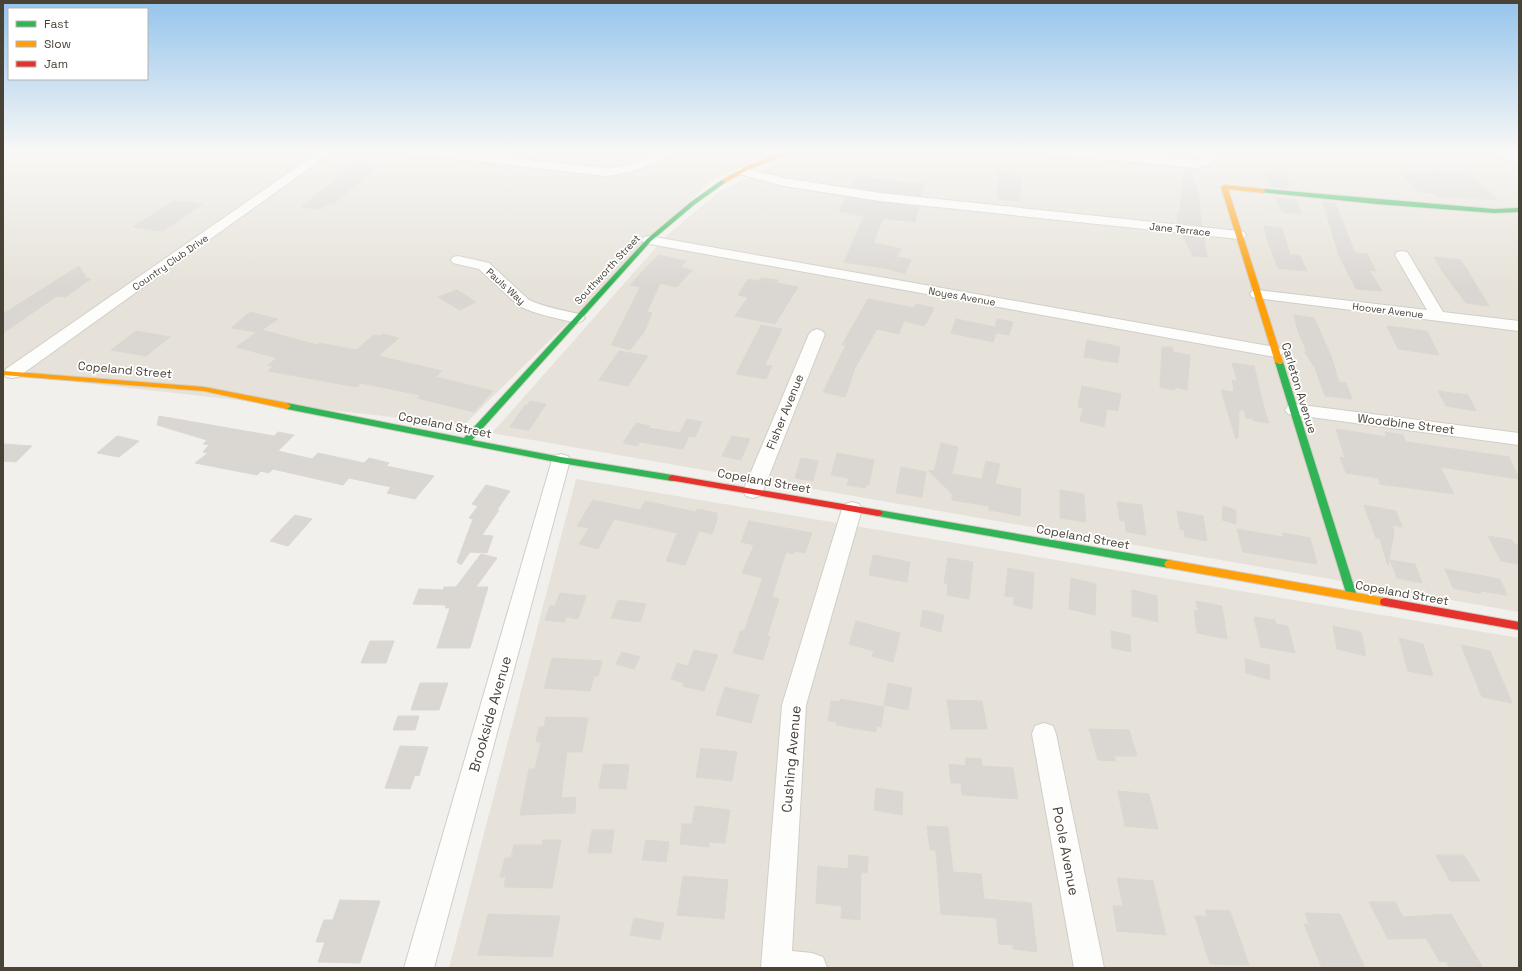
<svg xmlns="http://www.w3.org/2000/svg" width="1522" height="971" font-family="'Space Grotesk',sans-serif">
<rect width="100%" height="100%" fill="#f2f0ec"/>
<g fill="#e6e2d9">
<polygon points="3,151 773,151 710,182 464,425 3,374"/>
<polygon points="802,151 1519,151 1519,612 492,433 667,235 720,191"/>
<polygon points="576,479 1519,638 1519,968 449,968"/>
</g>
<g fill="#dad7d3" stroke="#dbd7d1">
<polygon points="356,164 378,166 333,204 328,204 321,209 301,207"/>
<polygon points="1184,168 1191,169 1199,196 1199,205 1202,226 1178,223 1177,213 1180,214"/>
<polygon points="1443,171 1446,173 1467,172 1498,200 1436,196 1434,193 1419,192 1401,173"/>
<polygon points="998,172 1022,176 1019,201 998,199"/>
<polygon points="1264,173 1285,175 1290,188 1270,186"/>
<polygon points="858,176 904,183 924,184 921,196 880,192 852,187"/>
<polygon points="846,197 919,207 915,222 883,218 873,243 901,249 890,269 844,262 864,216 839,211"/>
<polygon points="1275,198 1296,200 1302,214 1282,212"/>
<polygon points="174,201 202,204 163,231 133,227"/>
<polygon points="1323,202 1335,203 1355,253 1367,254 1376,271 1369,270 1382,291 1356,289 1338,254 1339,255"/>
<polygon points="1264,226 1282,228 1290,255 1300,256 1307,271 1278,268 1269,245"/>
<polygon points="1182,234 1204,237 1207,257 1193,256"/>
<polygon points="658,255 686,261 681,267 692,270 677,287 660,283 647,312 652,313 644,332 630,350 611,345 640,287 630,285"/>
<polygon points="898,257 911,260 905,273 891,270"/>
<polygon points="1434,257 1461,260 1489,306 1466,303 1443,272"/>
<polygon points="79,266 86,277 83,278 91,279 65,297 57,296 3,333 3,314"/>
<polygon points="761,278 778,280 777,283 798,287 775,324 735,316 748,297 738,295 748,279 759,281"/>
<polygon points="457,290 476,302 460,310 438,297"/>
<polygon points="868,299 914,308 916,304 934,308 926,324 924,324 924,326 904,321 899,334 877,329 855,368 845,397 823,392 846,345 842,345"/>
<polygon points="250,312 278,319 262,330 317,345 319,343 356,350 374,335 380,336 382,334 399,338 378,356 442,371 436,377 493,391 474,412 417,398 420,395 361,383 357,387 268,371 273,366 268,365 277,358 236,347 257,332 231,328"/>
<polygon points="1294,315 1314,318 1331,356 1339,382 1346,383 1352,399 1325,396 1315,368 1304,351 1307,352 1298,331"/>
<polygon points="956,319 995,327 997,319 1013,322 1009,335 996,333 993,342 951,333"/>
<polygon points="761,325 782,329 765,365 772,366 766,379 736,374"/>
<polygon points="1387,326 1427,331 1439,355 1398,349"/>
<polygon points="136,331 170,337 146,356 111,350"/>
<polygon points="1087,340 1120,347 1118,363 1084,357"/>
<polygon points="1162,347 1173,347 1173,352 1190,355 1187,390 1175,387 1175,390 1160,387"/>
<polygon points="619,351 648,356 628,386 599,380"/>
<polygon points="1232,363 1254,366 1264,408 1269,423 1254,421 1253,419 1246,418 1244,410 1239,410 1238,438 1236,439 1221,390 1234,392 1232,380 1237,381"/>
<polygon points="1082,386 1121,394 1118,411 1107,409 1104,427 1080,421 1083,408 1078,407"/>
<polygon points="1438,391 1468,395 1476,411 1446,406"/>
<polygon points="530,401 546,404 529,430 510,427 525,405 528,405"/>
<polygon points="159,416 274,436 278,432 294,435 278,451 312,459 318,453 364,463 369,458 389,463 386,466 434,476 415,499 387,493 391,487 349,478 343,485 273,469 269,473 261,471 257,475 195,463 208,453 203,452 209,445 203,444 207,440 157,425"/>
<polygon points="687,419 702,422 695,437 689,436 683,449 640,442 637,446 623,443 636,423 650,426 648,428 680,433"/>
<polygon points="1336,429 1387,437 1385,432 1403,435 1406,442 1509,457 1519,479 1440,467 1454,494 1380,484 1378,478 1346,473 1340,457 1345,458"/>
<polygon points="117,436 139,441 119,457 97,453"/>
<polygon points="732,436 750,439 741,460 722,456"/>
<polygon points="941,443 958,447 952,474 982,479 986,461 1000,464 995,484 1021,489 1020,516 989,510 989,506 952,500 952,494 928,470 934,471"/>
<polygon points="3,444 32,446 16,462 3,461"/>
<polygon points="837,453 874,460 869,485 866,484 866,488 847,485 849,478 831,475"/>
<polygon points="801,458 818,461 813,481 795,478"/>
<polygon points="901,467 926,472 922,497 896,493"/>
<polygon points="486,485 510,491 497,510 499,510 482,535 493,536 487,553 470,552 461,565 457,562 473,519 469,518 478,506 472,504"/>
<polygon points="1060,490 1084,494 1086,522 1060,518"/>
<polygon points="593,500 640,510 645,501 696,512 697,509 717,513 716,517 718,517 712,534 699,531 685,565 666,561 677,533 614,519 598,549 579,544 589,528 577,526"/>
<polygon points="1117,502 1142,505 1146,535 1126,532 1125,521 1120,521"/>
<polygon points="1364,505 1396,511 1402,527 1392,525 1394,532 1388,566 1380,539 1376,538"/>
<polygon points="1223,506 1236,510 1236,524 1222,520"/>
<polygon points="1177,511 1203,516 1207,541 1185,537 1184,530 1180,529"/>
<polygon points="295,515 312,519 288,546 270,541"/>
<polygon points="749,521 812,533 805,553 795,551 793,554 786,552 772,597 779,599 767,636 770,637 763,660 733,653 741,630 744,631 763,578 742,573 754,545 741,542"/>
<polygon points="1237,529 1283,537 1283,533 1310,538 1317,564 1243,552"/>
<polygon points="1488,536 1512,540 1514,544 1519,545 1519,564 1501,561"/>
<polygon points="481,554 497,558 476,587 488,587 470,648 437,648 450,608 445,608 446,605 413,604 419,589 443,590 444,587 456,587"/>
<polygon points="873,555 910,562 907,582 869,575"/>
<polygon points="948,558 973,562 969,599 947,595 948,584 944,583"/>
<polygon points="1390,560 1415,564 1422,583 1397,578"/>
<polygon points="1008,568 1034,573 1032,609 1013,605 1014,597 1005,596"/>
<polygon points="1445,569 1500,579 1507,595 1480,591 1481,594 1453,588"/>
<polygon points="1071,578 1096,584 1095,615 1069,609"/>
<polygon points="1132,590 1157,596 1158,622 1132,616"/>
<polygon points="560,593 586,596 578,619 566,617 564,622 545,620 550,606 555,606"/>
<polygon points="618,600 646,604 640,622 611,618"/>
<polygon points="1196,601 1222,606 1227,639 1197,633 1194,610 1198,611"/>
<polygon points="923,610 944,615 941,632 920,626"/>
<polygon points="1254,617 1275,620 1276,624 1288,626 1295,653 1261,647"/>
<polygon points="856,621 900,633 893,662 872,656 874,651 849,644"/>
<polygon points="1333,626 1361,632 1366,656 1337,649"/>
<polygon points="1111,631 1130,635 1131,652 1112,648"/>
<polygon points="1399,638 1423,644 1433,676 1408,671"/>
<polygon points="370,641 394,641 386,663 361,663"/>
<polygon points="1461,645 1490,651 1512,703 1482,697"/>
<polygon points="694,650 718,655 704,691 683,686 684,683 671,679 677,663 688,666"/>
<polygon points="622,652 640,657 634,669 616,664"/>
<polygon points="552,658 602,661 598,676 594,676 590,691 544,688"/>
<polygon points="1245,659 1269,665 1270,680 1246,673"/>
<polygon points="420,683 448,683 439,710 411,710"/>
<polygon points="888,683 912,688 908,710 884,705"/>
<polygon points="725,687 759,695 751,723 716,715"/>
<polygon points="840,699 884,707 881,727 877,726 876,732 836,725 837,722 828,721 831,701 840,702"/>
<polygon points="947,700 982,701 987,729 951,729"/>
<polygon points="398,716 419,716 415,730 393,730"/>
<polygon points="546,717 588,718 582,752 567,752 561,798 576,797 575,813 520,815 529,769 535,769 541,742 536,742 539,727 544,727"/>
<polygon points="1089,729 1129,730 1137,756 1114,756 1116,761 1098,760"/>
<polygon points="400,746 428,747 419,776 415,775 410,789 385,788"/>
<polygon points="701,748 737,752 732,781 696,777"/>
<polygon points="965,758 981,759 982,766 1013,768 1018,799 962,795 961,783 951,783 949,764 966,766"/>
<polygon points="603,764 629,765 626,789 599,788"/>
<polygon points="876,788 903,792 902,815 874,810"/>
<polygon points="1118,791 1149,794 1158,829 1125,826"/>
<polygon points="695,806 730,810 725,843 709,842 709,847 680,844 682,824 692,824"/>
<polygon points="927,826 948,827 953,872 981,874 984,899 1031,903 1037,952 1013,949 1013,945 999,944 996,918 941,914 936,850 930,850"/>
<polygon points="592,830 614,830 611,853 588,853"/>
<polygon points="543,840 561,840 552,888 504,887 506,877 500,877 505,858 511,858 514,845 542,845"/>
<polygon points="646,840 669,842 666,862 642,860"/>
<polygon points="849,855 868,857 867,873 861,872 860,920 841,918 842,906 816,903 818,866 848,869"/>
<polygon points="1436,855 1464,855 1480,881 1450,881"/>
<polygon points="683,876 728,880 724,919 677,915"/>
<polygon points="1117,878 1153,881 1166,935 1117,931 1113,906 1123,906"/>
<polygon points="340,900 380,901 360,963 318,962 325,942 316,942 324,920 333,920"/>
<polygon points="1369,902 1395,902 1403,917 1451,914 1483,968 1450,968 1446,961 1440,962 1426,938 1388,939"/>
<polygon points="1205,910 1230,911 1249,965 1210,964 1195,916 1207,916"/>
<polygon points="1305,913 1340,914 1365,968 1322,968 1304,924 1309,924"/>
<polygon points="488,914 560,916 552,957 478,955"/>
<polygon points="634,918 664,923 660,940 630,935"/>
</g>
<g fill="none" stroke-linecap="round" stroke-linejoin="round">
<defs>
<g id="street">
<polygon points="320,151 333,151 18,377 12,378 6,377 4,373 6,369"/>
<path d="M410,151H443L606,168C615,168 623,167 631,164C646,159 654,148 670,151C658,166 624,174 606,176L416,154L412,153Z"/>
<polygon points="1044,151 1083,151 1196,160 1202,158 1197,151 1208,151 1214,158 1211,163 1197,168 1050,154 1046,153"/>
<polygon points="1494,151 1508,151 1519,156 1519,164 1496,153"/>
<polygon points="742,167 784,178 880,193 1239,231 1244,232 1246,235 1244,238 1239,239 880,201 784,186 738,174 736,171 738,168"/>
<polygon points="649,236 1275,347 1281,349 1283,352 1281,355 1275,357 644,243 642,240 644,237"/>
<polygon points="1402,251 1407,252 1409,255 1443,312 1519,321 1519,331 1257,298 1252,297 1250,294 1252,291 1257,290 1427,310 1395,255 1397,252"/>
<path d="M458,256L489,263L529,300C546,308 564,310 582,315L585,318L582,321L577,323C557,318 537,315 519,306L479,269L453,263L451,260L453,257Z"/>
<polygon points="817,329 822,331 825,334 763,491 760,496 753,498 746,496 743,491 809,334 812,331"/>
<polygon points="1294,404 1519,433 1519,445 1288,414 1285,410 1288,406"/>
<polygon points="561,454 568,456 570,460 434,968 404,968 552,460 554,456"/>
<polygon points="852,502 859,504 862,509 806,705 792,951 812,953 823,957 827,968 761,968 782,705 842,509 845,504"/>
<polygon points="1044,723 1053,726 1056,734 1104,968 1074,968 1032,734 1035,726"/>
</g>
<g id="fast">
<polygon points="722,180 727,181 695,204 651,241 472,440 561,457 672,475 676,478 675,480 672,481 561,463 287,409 283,406 287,403 464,438 647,239 691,202"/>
<polygon points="1263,189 1494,209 1519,208 1519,212 1494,213 1377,204 1261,192 1261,190"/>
<polygon points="1276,360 1279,360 1283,362 1357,596 1356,599 1352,600 1348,599 1347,596 1275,362"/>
<polygon points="878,510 1169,560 1172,561 1174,564 1172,567 1169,568 878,516 875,515 873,513 875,511"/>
</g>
<g id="slow">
<polygon points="789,151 796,151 749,169 726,182 721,181 745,167"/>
<polygon points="1224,185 1263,189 1266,191 1263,193 1228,189 1283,362 1282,364 1279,364 1275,362 1221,187"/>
<polygon points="3,371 204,387 287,403 291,406 287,409 204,391 3,375"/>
<polygon points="1169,560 1385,598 1389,599 1390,602 1389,605 1385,606 1169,568 1166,567 1164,564 1166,561"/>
</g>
<g id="jam">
<polygon points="672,475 878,510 881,511 883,513 881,515 878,516 669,480 668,478"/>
<polygon points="1385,598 1519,622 1519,630 1385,606 1381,605 1380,602 1381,599"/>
</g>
</defs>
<use href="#street" stroke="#d0cec9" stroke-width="2"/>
<use href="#fast" stroke="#d2cdc2" stroke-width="2"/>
<use href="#slow" stroke="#d2cdc2" stroke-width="2"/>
<use href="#jam" stroke="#d2cdc2" stroke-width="2"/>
<use href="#street" fill="#fdfdfc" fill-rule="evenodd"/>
<use href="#fast" fill="#30b455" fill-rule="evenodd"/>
<use href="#slow" fill="#ff9f0a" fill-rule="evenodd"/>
<use href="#jam" fill="#e5322d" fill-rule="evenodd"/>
</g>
<linearGradient id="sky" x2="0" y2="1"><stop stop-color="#95c4ec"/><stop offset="0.53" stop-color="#f9f8f6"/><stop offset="1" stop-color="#f9f8f6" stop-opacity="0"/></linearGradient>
<rect width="1522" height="286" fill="url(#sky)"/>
<g text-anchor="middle" stroke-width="3.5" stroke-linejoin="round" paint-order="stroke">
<g font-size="10" fill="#494237" stroke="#fff">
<text transform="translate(1180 229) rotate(6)" y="4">Jane Terrace</text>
<text transform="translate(170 262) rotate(-35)" y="4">Country Club Drive</text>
<text transform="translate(607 269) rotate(-47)" y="4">Southworth Street</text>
<text transform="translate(506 286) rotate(42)" y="4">Pauls Way</text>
<text transform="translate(962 296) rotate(10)" y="4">Noyes Avenue</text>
<text transform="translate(1388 310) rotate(7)" y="4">Hoover Avenue</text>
</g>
<g font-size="12" fill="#494237" stroke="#fff">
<text transform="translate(125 370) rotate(5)" y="4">Copeland Street</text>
<text transform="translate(1299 388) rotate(73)" y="4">Carleton Avenue</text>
<text transform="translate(785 412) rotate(-68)" y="4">Fisher Avenue</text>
<text transform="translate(1406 424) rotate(7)" y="4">Woodbine Street</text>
<text transform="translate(445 425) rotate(11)" y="4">Copeland Street</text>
<text transform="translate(764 481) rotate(10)" y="4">Copeland Street</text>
<text transform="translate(1083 537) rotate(10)" y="4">Copeland Street</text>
<text transform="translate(1402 593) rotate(10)" y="4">Copeland Street</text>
</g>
<g font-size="14" fill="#494237" stroke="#fff">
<text transform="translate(490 714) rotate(-74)" y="5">Brookside Avenue</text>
<text transform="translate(791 759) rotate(-85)" y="5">Cushing Avenue</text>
<text transform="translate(1066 851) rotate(79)" y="5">Poole Avenue</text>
</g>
</g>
<rect width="1522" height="971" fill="none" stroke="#494237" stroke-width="8"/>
<rect x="8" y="8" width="140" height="72" fill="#ffffff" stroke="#b6b3af"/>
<rect x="16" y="21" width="20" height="6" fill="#30b455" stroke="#b6b3af"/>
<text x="44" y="28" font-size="12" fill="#494237">Fast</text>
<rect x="16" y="41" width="20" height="6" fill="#ff9f0a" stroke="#b6b3af"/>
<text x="44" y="48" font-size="12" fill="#494237">Slow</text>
<rect x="16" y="61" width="20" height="6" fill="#e5322d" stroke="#b6b3af"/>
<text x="44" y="68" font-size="12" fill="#494237">Jam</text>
</svg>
